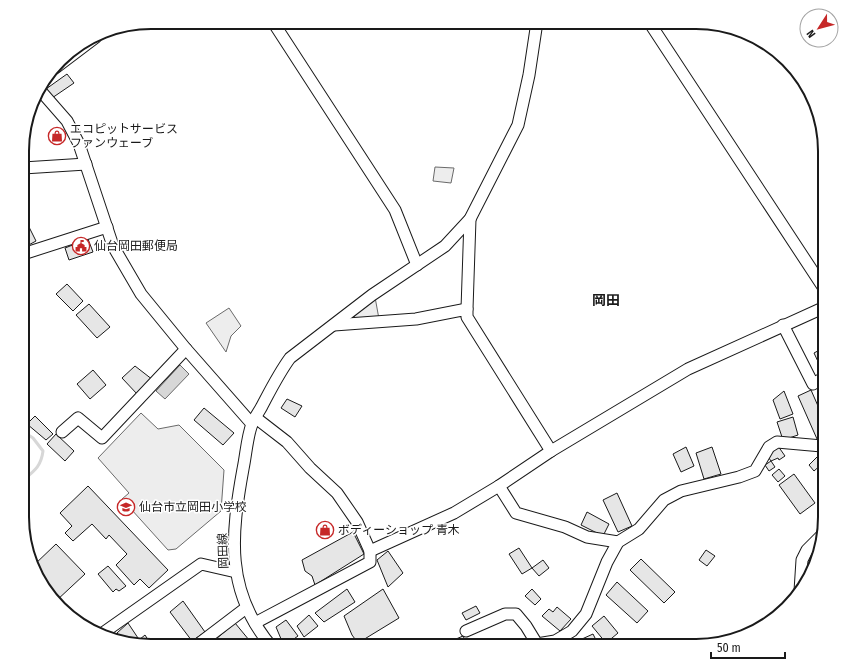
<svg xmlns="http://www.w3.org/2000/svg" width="847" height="668" font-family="'Fira Sans Condensed','Noto Sans JP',sans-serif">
<rect width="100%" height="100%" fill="#fff"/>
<g fill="#ededed" stroke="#6a6a6a">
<polygon points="435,167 454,168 451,183 433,181"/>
<polygon points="375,297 379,319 357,320 354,316"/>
<polygon points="229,308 241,326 231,336 226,352 206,323"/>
<polygon points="141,413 158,429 179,425 224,470 221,511 176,549 168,550 122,499 129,493 98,458"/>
</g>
<polygon fill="#d7d7d7" stroke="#6a6a6a" points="180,365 189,374 165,399 156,391"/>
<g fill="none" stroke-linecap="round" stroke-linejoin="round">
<path stroke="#d7d7d7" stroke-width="3" d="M22,481C34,471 41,467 43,451L33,438L22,431"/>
</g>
<g fill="#e6e6e6" stroke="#1a1a1a">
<polygon points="67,74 74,83 52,98 46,89"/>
<polygon points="28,225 36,241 25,247 23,242 23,227"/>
<polygon points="88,239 93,252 69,260 65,248"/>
<polygon points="67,284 83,301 73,311 56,294"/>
<polygon points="89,304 110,327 97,338 76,315"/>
<polygon points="825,347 825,366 821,368 814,353"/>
<polygon points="135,366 153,380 138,395 122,378"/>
<polygon points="93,370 106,385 90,399 77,384"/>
<polygon points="811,390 825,422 825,436 817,439 798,396"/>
<polygon points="784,391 793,414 780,419 773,400"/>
<polygon points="287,399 302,406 295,417 281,408"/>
<polygon points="204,408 234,433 223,445 194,420"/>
<polygon points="35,416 53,434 46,440 27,424"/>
<polygon points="793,417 798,435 783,440 777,422"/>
<polygon points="56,434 74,451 65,461 47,444"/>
<polygon points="778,446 785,456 779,460 778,458 771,461 766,454"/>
<polygon points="686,447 694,466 681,472 673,454"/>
<polygon points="712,447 721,474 704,479 696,453"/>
<polygon points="817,457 823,463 814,471 809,465"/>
<polygon points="771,461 775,467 769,471 765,465"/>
<polygon points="779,469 785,476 778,482 772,475"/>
<polygon points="794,474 815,503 800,514 779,485"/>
<polygon points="88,486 168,570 149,588 140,579 134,585 116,565 127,554 109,535 106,539 92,524 73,541 65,533 72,526 60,513"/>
<polygon points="617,493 632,526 618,532 603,500"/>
<polygon points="587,512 609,524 603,536 581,525"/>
<polygon points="353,532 364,554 315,585 312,576 305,571 302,560"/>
<polygon points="56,544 85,574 56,601 35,574 33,566"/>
<polygon points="519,548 532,568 522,574 509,554"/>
<polygon points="706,550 715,556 707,566 699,560"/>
<polygon points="388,551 403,573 388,587 377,560"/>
<polygon points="641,559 675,592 664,603 630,570"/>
<polygon points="543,560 549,568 539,576 532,568"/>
<polygon points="108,566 126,586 119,591 116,589 113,592 98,574"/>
<polygon points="617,582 648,611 637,623 606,595"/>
<polygon points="347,589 355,602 324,622 315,613"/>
<polygon points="383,589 399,618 358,643 352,635 344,616"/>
<polygon points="532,589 541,599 535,605 525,596"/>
<polygon points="183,601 205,632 192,641 170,612"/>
<polygon points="476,606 480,613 466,620 462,613"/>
<polygon points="557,607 571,619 560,631 542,616 549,609 553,612"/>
<polygon points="309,615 318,626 304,637 297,626"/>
<polygon points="604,616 618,633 606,643 592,626"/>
<polygon points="286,620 298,636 284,646 276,627"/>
<polygon points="128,623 138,638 132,643 124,641 117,633"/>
<polygon points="235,623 254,646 221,646 216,639"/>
<polygon points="593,634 599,646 585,646 582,639"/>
<polygon points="145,635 152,646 143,646 134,644"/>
<polygon points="463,636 468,646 451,646 449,642"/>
<polygon points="574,638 577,646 561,646 560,645"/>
</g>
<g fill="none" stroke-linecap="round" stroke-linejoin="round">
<defs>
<g id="minor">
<polyline points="273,22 395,210 417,265"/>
<polyline points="649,22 825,290"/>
<polyline points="55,68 96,37"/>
<polyline points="39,89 67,121 79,144 113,246 141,294 186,349 252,424"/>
<polyline points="23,168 86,164"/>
<polyline points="23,254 107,227"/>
<polyline points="467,309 470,219"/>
<polyline points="334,325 416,319 467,309 467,317 551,451"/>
<polyline points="783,325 813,384 825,377"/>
<polyline points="62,432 78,418 102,438 186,349"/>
<polyline points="499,486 516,513 565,527 587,537 618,542"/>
<polyline points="370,551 454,513 499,486 551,451 688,369 825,307"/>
<polyline points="800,591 802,560 807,550 823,534"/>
<polyline points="255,623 370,562 370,551 357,522 337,493 310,468 287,442 256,418"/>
<polyline points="466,631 505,614 516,614 526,626 537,644"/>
<polyline points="100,635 201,564 236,572"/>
<polyline points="196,646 246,608"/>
<path d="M271,646C225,591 231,535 243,469C246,455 247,437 252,424C254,418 259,412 262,406C271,389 279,373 290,358L372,295L445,246L470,219L518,125L529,75L537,22"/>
<polyline points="535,646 537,644 555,641 572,631 586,614 607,562 618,542 639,529 664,500 681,491 739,477 755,471 769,447 777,442 822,446 825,445"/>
</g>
</defs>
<use href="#minor" stroke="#1a1a1a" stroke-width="13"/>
<use href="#minor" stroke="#fff" stroke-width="11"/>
</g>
<defs>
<symbol id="shop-ring" viewBox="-11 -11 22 22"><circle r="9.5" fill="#fff" stroke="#c62828" stroke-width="1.5"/><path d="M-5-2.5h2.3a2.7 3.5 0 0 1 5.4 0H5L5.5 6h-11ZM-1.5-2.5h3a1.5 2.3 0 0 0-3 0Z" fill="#c62828"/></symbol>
<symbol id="civic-ring" viewBox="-11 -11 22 22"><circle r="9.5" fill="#fff" stroke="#c62828" stroke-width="1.5"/><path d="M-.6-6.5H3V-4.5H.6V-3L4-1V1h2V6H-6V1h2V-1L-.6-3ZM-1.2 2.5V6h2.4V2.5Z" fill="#c62828"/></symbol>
<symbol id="school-ring" viewBox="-11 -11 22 22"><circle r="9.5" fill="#fff" stroke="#c62828" stroke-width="1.5"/><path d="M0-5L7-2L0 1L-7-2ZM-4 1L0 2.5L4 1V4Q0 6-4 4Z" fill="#c62828"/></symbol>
</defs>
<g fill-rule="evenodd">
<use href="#shop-ring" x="47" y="126" width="20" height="20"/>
<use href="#civic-ring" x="71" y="236" width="20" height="20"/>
<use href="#school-ring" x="116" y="497" width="20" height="20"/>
<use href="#shop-ring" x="315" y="520" width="20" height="20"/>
</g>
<g text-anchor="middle" stroke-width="3" stroke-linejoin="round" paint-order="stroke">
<g font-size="12" fill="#1a1a1a" stroke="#fff" text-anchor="start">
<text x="70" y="133">エコピットサービス<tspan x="70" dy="14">ファンウェーブ</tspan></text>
<text x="94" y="250">仙台岡田郵便局</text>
<text x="139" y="511">仙台市立岡田小学校</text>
<text x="338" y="534">ボディーショップ 青木</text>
</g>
<g font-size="12" fill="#1a1a1a" stroke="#fff">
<text transform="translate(223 551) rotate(-92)" y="4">岡田線</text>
</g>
<g font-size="14" font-weight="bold" fill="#1a1a1a" stroke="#fff">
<text x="606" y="305">岡田</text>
</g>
</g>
<path d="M0 0H847V668H0ZM151 29H696A122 122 0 0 1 818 151V517A122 122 0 0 1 696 639H151A122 122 0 0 1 29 517V151A122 122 0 0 1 151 29Z" fill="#fff" fill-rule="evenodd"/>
<path fill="none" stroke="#1a1a1a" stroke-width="2" d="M151 29H696A122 122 0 0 1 818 151V517A122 122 0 0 1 696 639H151A122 122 0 0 1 29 517V151A122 122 0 0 1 151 29Z"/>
<g transform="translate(819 28) rotate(234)"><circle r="19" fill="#ffffff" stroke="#a3a3a3"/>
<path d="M0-3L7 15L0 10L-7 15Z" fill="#c62828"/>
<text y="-6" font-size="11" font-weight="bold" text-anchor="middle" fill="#1a1a1a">N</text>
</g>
<path d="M711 652v6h74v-6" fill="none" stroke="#1a1a1a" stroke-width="2"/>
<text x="717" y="652" font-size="12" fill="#1a1a1a" stroke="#ffffff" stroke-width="3" paint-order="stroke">50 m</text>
</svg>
